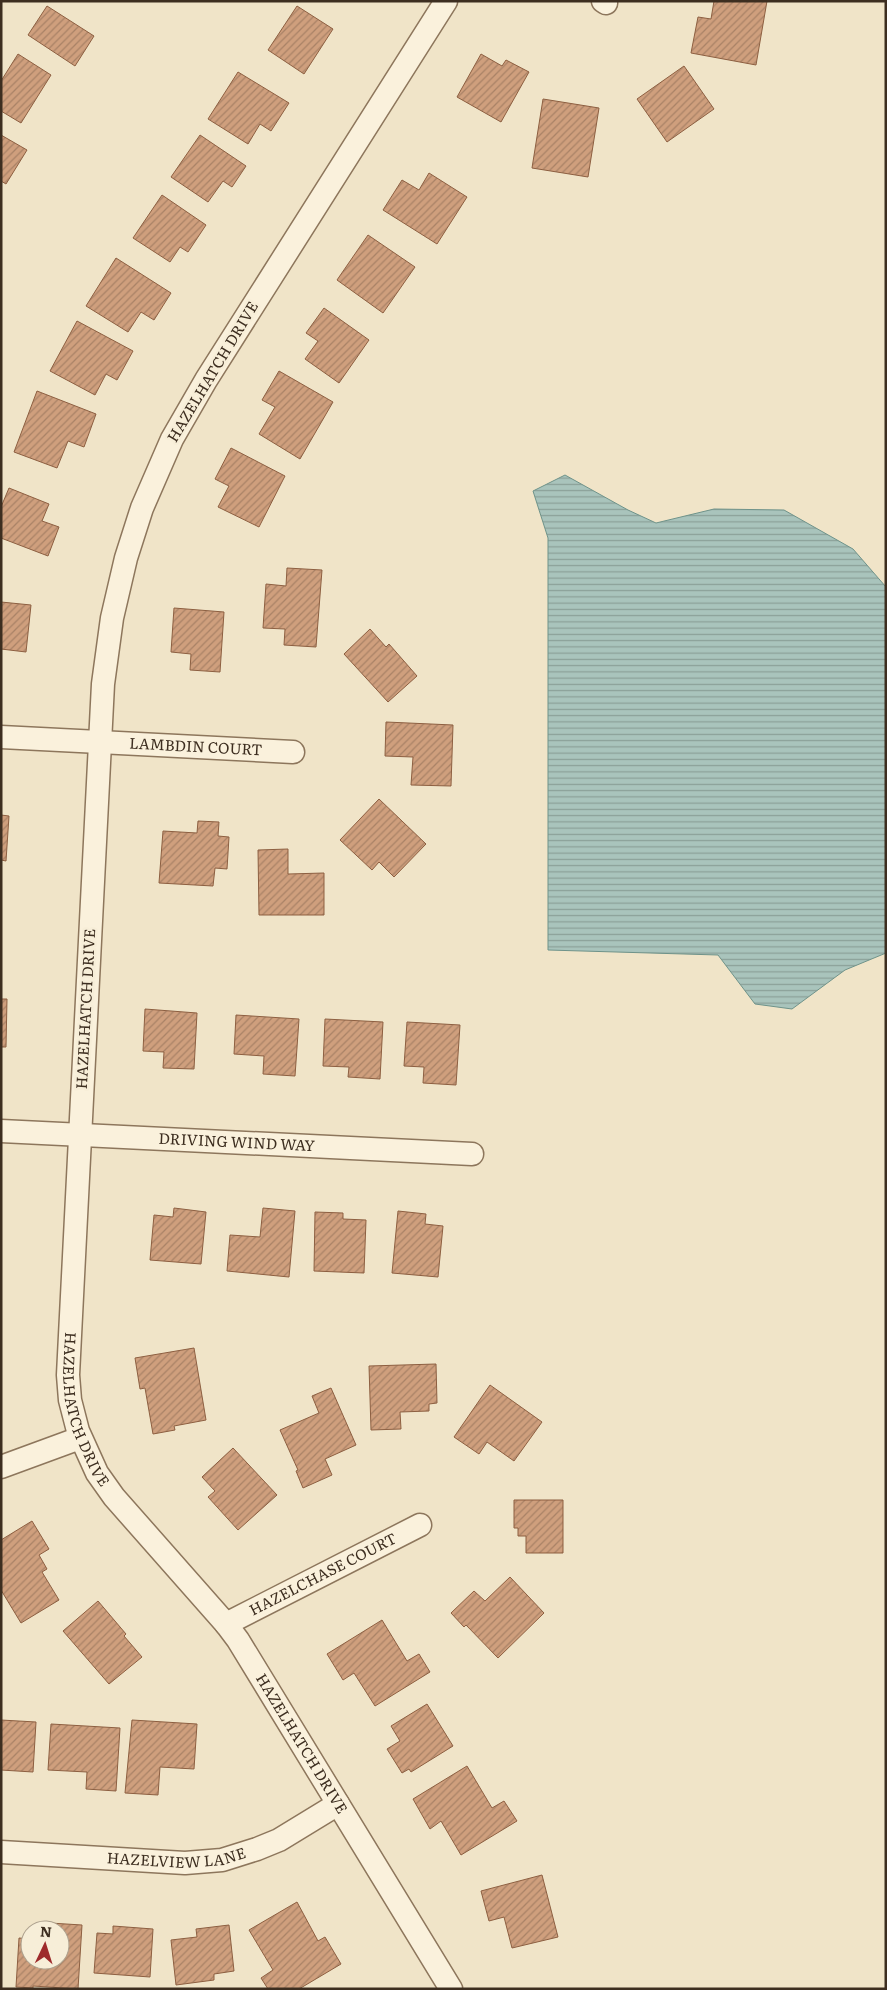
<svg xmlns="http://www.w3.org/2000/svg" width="887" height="1990" font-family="Literata,serif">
<defs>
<pattern id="water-rules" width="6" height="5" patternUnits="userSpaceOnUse" patternTransform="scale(1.25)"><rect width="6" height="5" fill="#a9c4bc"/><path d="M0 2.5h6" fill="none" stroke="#8ba098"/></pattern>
<pattern id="building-hatch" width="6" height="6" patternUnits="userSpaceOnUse" patternTransform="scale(1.25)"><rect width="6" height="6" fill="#cf9f7d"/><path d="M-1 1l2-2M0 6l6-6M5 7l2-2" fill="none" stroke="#a98266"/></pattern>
</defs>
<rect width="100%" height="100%" fill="#f0e4c8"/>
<polygon fill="url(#water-rules)" stroke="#6f938a" points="565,475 628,510 656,523 714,509 784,510 853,549 886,587 886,953 845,970 792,1009 755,1004 718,955 548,950 548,538 533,491"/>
<g fill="url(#building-hatch)" stroke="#8d5f41">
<polygon points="714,1 767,1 756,65 691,53 698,17 711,19"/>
<polygon points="47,6 94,36 75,66 28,35"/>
<polygon points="297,6 333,29 304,74 268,50"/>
<polygon points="18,54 51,75 21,123 1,111 1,81"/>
<polygon points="481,54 502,66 506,60 529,72 501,122 457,97"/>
<polygon points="684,66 714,109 667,142 637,99"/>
<polygon points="238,72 289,103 271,131 260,124 248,144 208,119"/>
<polygon points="543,99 599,108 588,177 532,168"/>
<polygon points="1,135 27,150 6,184 1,181"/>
<polygon points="200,135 246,166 232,187 223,181 208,202 171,177"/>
<polygon points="429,173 467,197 437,244 383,210 402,180 419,190"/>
<polygon points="162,195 206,225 188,252 180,247 170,262 133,238"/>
<polygon points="368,235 415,267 383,313 337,280"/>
<polygon points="116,258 171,293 154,320 141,312 128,332 86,306"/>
<polygon points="324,308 369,340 339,383 305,359 318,341 306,333"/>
<polygon points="77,321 133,351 117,380 106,374 95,395 50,371"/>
<polygon points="279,371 333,402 300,459 259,434 275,407 262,400"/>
<polygon points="37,391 96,414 84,447 68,441 57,468 14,452"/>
<polygon points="231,448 285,476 259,527 218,507 229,486 215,479"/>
<polygon points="9,488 49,504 42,521 59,527 48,556 1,538 1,507"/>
<polygon points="287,568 322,570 316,647 284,645 285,629 263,628 266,584 286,586"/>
<polygon points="1,602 31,605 26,652 1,649"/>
<polygon points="174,608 224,612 220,672 190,670 191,654 171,652"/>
<polygon points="370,629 386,647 389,644 417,676 388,702 344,654"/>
<polygon points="386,722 453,725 451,786 411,785 413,757 385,756"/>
<polygon points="379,799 426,844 394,877 379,862 372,870 340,840"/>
<polygon points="1,815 9,816 6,861 1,860"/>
<polygon points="198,821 219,822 218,836 229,837 227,869 215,868 213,886 159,883 163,831 197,833"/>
<polygon points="288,849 288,874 324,873 324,915 259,915 258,850"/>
<polygon points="1,999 7,999 6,1047 1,1047"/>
<polygon points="145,1009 197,1013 194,1069 163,1068 164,1052 143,1051"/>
<polygon points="236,1015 299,1019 295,1076 263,1074 264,1056 234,1054"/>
<polygon points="325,1019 383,1022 380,1079 348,1077 349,1067 323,1066"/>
<polygon points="407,1022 460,1025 456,1085 423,1083 424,1067 404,1066"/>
<polygon points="174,1208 206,1212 201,1264 150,1260 154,1215 173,1217"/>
<polygon points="263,1208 295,1211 289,1277 227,1271 230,1235 260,1237"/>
<polygon points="398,1211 426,1214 425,1224 443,1226 438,1277 392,1273"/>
<polygon points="315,1212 343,1213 343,1219 366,1220 364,1273 314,1271"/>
<polygon points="194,1348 206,1420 174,1426 175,1430 153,1434 145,1388 140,1389 135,1358"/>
<polygon points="436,1364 437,1403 429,1404 429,1411 400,1412 401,1429 371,1430 369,1366"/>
<polygon points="490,1385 542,1422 514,1461 487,1442 479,1454 454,1437"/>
<polygon points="331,1388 356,1445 325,1459 332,1475 303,1488 296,1471 298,1470 280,1430 319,1413 312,1396"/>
<polygon points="233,1448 277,1495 238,1530 208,1497 215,1491 202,1477"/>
<polygon points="514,1500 563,1500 563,1553 526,1553 526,1536 518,1536 518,1528 514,1528"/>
<polygon points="32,1521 49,1549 39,1555 47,1569 42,1572 59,1600 21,1623 1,1590 1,1540"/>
<polygon points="510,1577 544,1613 498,1658 466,1625 464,1627 451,1613 474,1591 485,1601"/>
<polygon points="98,1601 126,1634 124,1636 142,1657 109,1684 63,1631"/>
<polygon points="382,1620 407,1661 419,1654 430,1672 375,1706 354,1673 343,1680 327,1654"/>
<polygon points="427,1704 453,1746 411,1772 409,1769 402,1773 387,1749 400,1741 391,1726"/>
<polygon points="1,1720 36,1722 33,1772 1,1770"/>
<polygon points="132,1720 197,1724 194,1769 160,1767 158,1795 125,1793"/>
<polygon points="51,1724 120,1728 116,1791 86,1789 87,1772 48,1770"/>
<polygon points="467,1766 492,1808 504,1801 517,1821 461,1855 441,1821 430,1829 413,1799"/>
<polygon points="542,1875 558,1937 512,1948 504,1917 489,1921 481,1891"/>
<polygon points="297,1902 318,1941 325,1937 341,1964 299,1989 268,1989 261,1978 273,1970 249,1930"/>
<polygon points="50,1923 82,1925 78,1989 33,1986 33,1988 16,1987 19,1938 30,1939 30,1960 60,1960 60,1930 50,1930"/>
<polygon points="229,1925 234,1971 214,1974 214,1980 176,1985 171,1940 197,1937 196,1929"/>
<polygon points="113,1926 153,1929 150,1977 94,1973 97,1933 113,1934"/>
</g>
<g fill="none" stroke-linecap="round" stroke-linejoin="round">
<defs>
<g id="minor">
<path id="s1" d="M446,1L206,380L172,439L142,508L126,558L112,618L103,684L68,1375L70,1400L78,1431L97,1473L114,1497L226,1624L238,1640L451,1989"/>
<polyline points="603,1 606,3"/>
<path id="s2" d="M1,737L293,752"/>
<path id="s3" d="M1,1131L472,1154"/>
<polyline points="1,1467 80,1438"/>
<path id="s4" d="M226,1624L420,1525"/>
<path id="s5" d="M1,1852L185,1863L222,1860L257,1849L279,1840L338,1804"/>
</g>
</defs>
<use href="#minor" stroke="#8d765c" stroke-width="25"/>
<use href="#minor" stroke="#faf1dc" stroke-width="22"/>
</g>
<g text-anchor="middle" stroke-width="5" stroke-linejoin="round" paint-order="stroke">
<g font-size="15" fill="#3d2e20" stroke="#f7eed8">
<text transform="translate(213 372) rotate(-59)" y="5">HAZELHATCH DRIVE</text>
<text dy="5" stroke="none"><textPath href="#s2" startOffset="195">LAMBDIN COURT</textPath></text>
<text transform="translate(86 1009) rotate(-87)" y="5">HAZELHATCH DRIVE</text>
<text dy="5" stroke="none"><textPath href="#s3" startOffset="236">DRIVING WIND WAY</textPath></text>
<text dy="5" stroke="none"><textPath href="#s1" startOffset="1502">HAZELHATCH DRIVE</textPath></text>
<text dy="5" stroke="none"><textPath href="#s4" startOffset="109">HAZELCHASE COURT</textPath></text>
<text dy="5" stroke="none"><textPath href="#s1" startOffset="1908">HAZELHATCH DRIVE</textPath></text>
<text dy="5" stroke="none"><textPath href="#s5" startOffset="176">HAZELVIEW LANE</textPath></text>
</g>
</g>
<rect width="887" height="1990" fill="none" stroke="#3d2e20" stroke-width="5"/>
<g transform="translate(45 1945) rotate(4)"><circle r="24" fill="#f7eed8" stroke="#ada18e"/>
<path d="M0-4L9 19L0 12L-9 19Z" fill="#9e2a2b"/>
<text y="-8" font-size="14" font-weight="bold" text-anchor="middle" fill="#3d2e20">N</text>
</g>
</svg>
